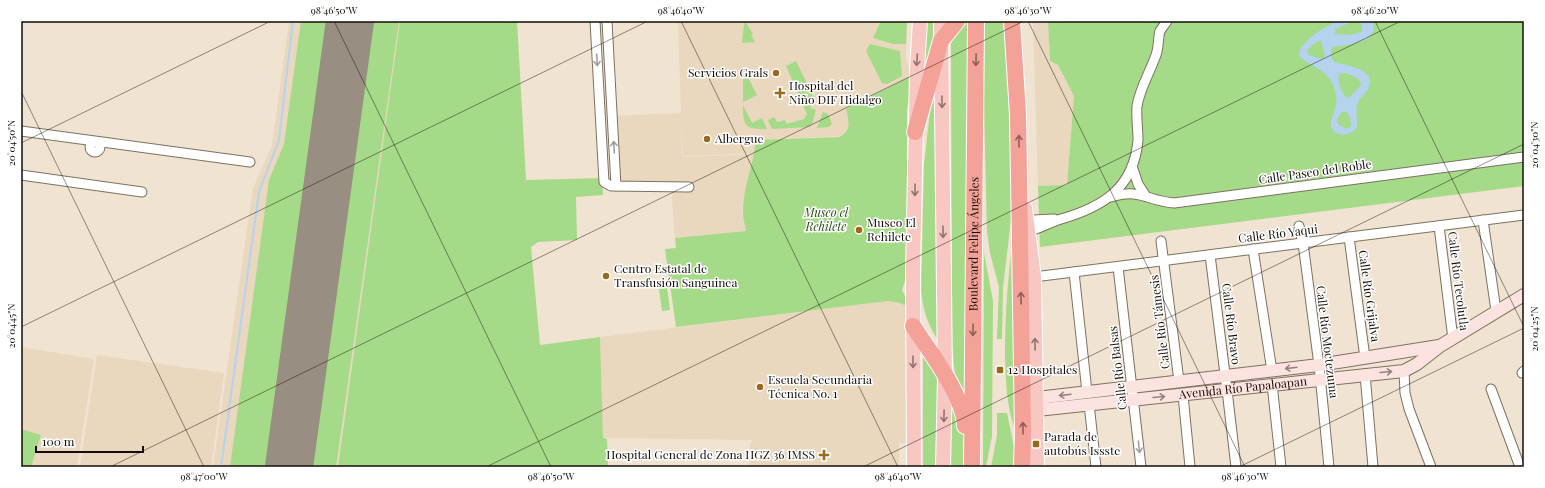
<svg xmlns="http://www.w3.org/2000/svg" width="1545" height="488" font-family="'Playfair Display',serif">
<rect width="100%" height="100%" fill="#f1e3d1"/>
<g fill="#e9d7be">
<polygon points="289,21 400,21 338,467 213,467 253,188 272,146"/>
<polygon points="678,21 907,21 906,58 911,76 846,109 849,124 848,129 844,133 838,136 755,140 754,153 683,156 681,118 682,157 755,154 743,199 742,210 746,231 675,238 671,187 616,187 610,116 681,113"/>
<polygon points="1033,21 1048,21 1050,61 1058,65 1074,96 1067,185 1038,186"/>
<polygon points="888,301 900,303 912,309 917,443 899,443 899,467 749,467 750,443 752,443 752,440 603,438 600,337"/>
<polygon points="21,347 94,359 77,467 21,467"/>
<polygon points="97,355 224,373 211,467 80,467"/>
</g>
<g fill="#a5da88">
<polygon points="301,21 336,21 274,467 230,467 269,180 284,144"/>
<polygon points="364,21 399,21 336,467 303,467"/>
<polygon points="400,21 517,21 526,180 602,178 603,195 576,197 577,240 538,242 531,247 540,345 600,337 603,438 607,439 608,467 338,467"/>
<polygon points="745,21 753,34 751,35 755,42 742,43 743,32"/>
<polygon points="881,21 907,21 906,44 893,44 873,38"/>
<polygon points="925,21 938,21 927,67 923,66"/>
<polygon points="960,21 972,21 970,407 955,373 952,347 951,43 955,30"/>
<polygon points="982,21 1006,21 1012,211 1003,288 1002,339 997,339 999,287 990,253 987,232"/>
<polygon points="1048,21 1524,21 1524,186 1040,247 1038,186 1067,185 1074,96 1058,65 1050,61"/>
<polygon points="870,44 900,51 902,76 887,84 882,83 866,51"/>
<polygon points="796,61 814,98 810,108 816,110 812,124 809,127 772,129 768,120 774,117 777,122 785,120 786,124 804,119 807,114 786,66"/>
<polygon points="743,71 745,72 757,95 743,102"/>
<path d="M911,76V93L907,109V259L906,278L902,290L905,296V303L911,305L912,309L900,303L888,301L676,327L665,249L676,248L675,238L746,231C745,224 742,216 743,209C743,185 755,164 755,140L839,137C852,130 849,123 846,109Z"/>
<path d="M934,76H939V342C928,325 923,311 921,291L924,164Z"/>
<path d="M743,105L752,123L762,118L767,129C746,129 743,128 743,105Z"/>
<polygon points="823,112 828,114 832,124 829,127 817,128"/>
<polygon points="984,253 993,301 992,436 986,467 983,467"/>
<path d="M1013,253L1015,429C1006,405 1006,381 1005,356C1005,321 1007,288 1011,254Z"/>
<polygon points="667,288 670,310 662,311 659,289"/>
<polygon points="923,345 939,362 942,467 923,467"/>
<polygon points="951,387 966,422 966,467 949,467"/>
<polygon points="997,413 1007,413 1015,452 1015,467 991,467 997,435"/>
<polygon points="21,429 41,435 31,467 21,467"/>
</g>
<path fill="#b5d2ef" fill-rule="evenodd" d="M1340,21H1354L1335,29V34C1344,35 1355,36 1362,31V25L1359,21H1372C1382,43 1346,45 1332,47L1331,50V56L1334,62C1344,65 1376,68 1369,87C1366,94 1359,98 1357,105C1354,118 1364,131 1346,134C1342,135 1338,135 1335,132C1326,124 1334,115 1336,106C1338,100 1335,89 1332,83C1326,69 1309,66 1299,56L1300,49C1312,34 1322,28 1340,21ZM1321,40L1325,57L1322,59L1309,55L1307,52C1309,47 1315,42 1321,40ZM1345,73C1352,76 1360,77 1361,85L1350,97L1347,98C1341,93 1337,81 1339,74ZM1344,111C1350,114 1351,119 1351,126L1347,129L1339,125C1335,119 1339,115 1344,111Z"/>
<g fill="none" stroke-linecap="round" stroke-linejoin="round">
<polyline stroke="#b5d2ef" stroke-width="2" points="221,467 259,192 279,140 293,21"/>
<polyline stroke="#988e81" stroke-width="48" points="289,467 350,21"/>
<defs>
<g id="street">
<polyline points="595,21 604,182 611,186 689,187"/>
<polyline points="607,21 616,186"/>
<polyline points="21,131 250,162"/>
<circle cx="95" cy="147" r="5"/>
<polyline points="1132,166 1138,184 1145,195"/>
<polyline points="21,175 142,192"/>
<path d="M1111,197C1141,188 1147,201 1174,203L1524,157"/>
<polyline points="1483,220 1496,311"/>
<polyline points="1023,223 1033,220 1054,219"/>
<polyline points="1299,226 1303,243 1319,365 1329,467"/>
<polyline points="1439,226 1453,339"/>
<path d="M1024,233C1037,230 1048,223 1061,219C1103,207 1134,188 1138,140C1138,129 1136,117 1137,106C1140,88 1150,72 1156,55C1159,47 1158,37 1160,31C1162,28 1165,24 1167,21"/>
<polyline points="1349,237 1365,358"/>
<polyline points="1161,241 1179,381"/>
<polyline points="1253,249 1272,371"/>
<polyline points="1210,255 1227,390 1236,467"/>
<polyline points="1118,267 1141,467"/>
<polyline points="1074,272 1087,392"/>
<polyline points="1034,277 1524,215"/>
<polyline points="1404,371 1405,393 1409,409 1431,467"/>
<polyline points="1522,373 1524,371"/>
<polyline points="1365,374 1373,467"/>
<polyline points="1272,384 1281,467"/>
<polyline points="1491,389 1520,467"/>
<polyline points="1183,395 1190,467"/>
<polyline points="1089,404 1096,467"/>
</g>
<g id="secondary">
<polyline points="1037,398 1319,365 1439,346"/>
<path id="s1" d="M1037,410L1404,371L1417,364L1440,346L1524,295"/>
</g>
<g id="primary">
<polyline points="941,21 945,377 943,467"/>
<polyline points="1025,208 1034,277 1037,467"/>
<polyline points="914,467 913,272 917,70 920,21"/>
</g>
<g id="highway">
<polyline points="1012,21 1018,114 1023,432 1022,467"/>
<polyline points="915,132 941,41 957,21"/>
<path d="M913,326C930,352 964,396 965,426"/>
<path id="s2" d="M972,467L976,21"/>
</g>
</defs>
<use href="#street" stroke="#7d7160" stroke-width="11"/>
<use href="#secondary" stroke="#7d7160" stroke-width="14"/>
<use href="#primary" stroke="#fff" stroke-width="16"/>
<use href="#highway" stroke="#fff" stroke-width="18"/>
<use href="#street" stroke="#fff" stroke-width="9"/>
<use href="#secondary" stroke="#fce3e0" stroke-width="12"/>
<use href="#primary" stroke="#f8c7c1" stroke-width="14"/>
<use href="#highway" stroke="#f4a198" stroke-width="16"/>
</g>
<defs><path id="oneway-shaft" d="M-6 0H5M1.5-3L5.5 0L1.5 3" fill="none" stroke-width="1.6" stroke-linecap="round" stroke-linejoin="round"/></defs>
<g stroke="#a19f9c">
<use href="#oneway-shaft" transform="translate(597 60) rotate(87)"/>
<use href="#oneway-shaft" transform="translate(614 147) rotate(-93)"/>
<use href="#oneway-shaft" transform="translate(1139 447) rotate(84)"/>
</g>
<g stroke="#91746e">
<use href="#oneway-shaft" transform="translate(917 60) rotate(94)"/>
<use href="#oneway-shaft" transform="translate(942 102) rotate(89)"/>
<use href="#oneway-shaft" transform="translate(915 190) rotate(91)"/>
<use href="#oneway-shaft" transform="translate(943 232) rotate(89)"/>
<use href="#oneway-shaft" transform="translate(1035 344) rotate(-91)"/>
<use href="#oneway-shaft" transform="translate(913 362) rotate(90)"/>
<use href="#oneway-shaft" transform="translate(944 416) rotate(91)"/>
</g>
<g stroke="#8f5f57">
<use href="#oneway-shaft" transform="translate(976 60) rotate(91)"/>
<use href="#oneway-shaft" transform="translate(1019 141) rotate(-91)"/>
<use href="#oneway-shaft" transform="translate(1021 298) rotate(-91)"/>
<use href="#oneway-shaft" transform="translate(973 330) rotate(91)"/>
<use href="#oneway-shaft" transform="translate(1023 428) rotate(-91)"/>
</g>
<g stroke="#93837f">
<use href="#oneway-shaft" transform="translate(1291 368) rotate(173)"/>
<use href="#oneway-shaft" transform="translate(1386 372) rotate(-5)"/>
<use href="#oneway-shaft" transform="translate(1065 395) rotate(173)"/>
<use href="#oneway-shaft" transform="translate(1159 397) rotate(-5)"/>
</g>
<path fill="none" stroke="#130e08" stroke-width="1" stroke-opacity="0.45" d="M334,21L551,467M681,21L898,467M1028,21L1245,467M1375,21L1524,327M21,91L204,467M21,143L271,21M21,327L648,21M110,467L1024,21M486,467L1401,21M863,467L1524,144M1239,467L1524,328"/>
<g fill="#9a691c" stroke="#fff" stroke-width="1.5">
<circle cx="776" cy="73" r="4"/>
<path d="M778 87h4v4h4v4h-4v4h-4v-4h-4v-4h4z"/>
<circle cx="707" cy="139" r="4"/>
<circle cx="859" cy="230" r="4"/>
<circle cx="606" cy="276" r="4"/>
<rect x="996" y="366" width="8" height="8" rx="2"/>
<circle cx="760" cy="387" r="4"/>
<rect x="1032" y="440" width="8" height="8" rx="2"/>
<path d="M822 449h4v4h4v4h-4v4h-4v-4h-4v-4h4z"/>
</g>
<g text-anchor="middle" stroke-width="3" stroke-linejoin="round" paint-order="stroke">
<g font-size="12" fill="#130e08" stroke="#fff" text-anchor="start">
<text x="768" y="77" text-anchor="end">Servicios Grals</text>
<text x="789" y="90">Hospital del<tspan x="789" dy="14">Niño DIF Hidalgo</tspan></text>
<text x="715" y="143">Albergue</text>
<text x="867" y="227">Museo El<tspan x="867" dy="14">Rehilete</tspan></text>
<text x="614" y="273">Centro Estatal de<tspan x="614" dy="14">Transfusión Sanguinea</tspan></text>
<text x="1008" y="374">12 Hospitales</text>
<text x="768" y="384">Escuela Secundaria<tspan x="768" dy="14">Técnica No. 1</tspan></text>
<text x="1044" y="441">Parada de<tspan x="1044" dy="14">autobús Issste</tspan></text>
<text x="815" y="459" text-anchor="end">Hospital General de Zona HGZ 36 IMSS</text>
</g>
<g font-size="12" fill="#130e08" stroke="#fff">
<text transform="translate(1315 172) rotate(-8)" y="4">Calle Paseo del Roble</text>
<text transform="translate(1278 234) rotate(-7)" y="4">Calle Río Yaqui</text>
<text dy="4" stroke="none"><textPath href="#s2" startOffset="223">Boulevard Felipe Ángeles</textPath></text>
<text transform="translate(1458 281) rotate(83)" y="4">Calle Río Tecolutla</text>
<text transform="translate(1369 296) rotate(82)" y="4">Calle Río Grijalva</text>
<text transform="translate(1160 322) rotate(-97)" y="4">Calle Río Támesis</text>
<text transform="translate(1231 324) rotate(83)" y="4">Calle Río Bravo</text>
<text transform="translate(1327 342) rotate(83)" y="4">Calle Río Moctezuma</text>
<text transform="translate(1118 368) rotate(-97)" y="4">Calle Río Balsas</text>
<text dy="4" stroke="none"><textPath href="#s1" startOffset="207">Avenida Río Papaloapan</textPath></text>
</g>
<g font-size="12" font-style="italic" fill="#2c4f14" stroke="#fff">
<text x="826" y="217">Museo el<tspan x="826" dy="14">Rehilete</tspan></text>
</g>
</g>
<rect width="1545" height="488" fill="none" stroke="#ffffff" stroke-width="44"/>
<path d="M36 446v6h107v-6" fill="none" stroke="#130e08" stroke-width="2"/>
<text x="42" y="446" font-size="12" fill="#130e08" stroke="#ffffff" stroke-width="3" paint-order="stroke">100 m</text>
<rect x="22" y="22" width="1501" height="444" fill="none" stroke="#130e08" stroke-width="1.5"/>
<g font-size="10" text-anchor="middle" fill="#130e08">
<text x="334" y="14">98°46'50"W</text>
<text x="681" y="14">98°46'40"W</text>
<text x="1028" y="14">98°46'30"W</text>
<text x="1375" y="14">98°46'20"W</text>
<text transform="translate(11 143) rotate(-90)" y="4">20°04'50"N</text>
<text transform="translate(1534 145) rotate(-90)" y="4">20°04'30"N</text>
<text transform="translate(11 326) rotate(-90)" y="4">20°04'45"N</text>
<text transform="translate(1534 329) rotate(-90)" y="4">20°04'25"N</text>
<text x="204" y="480">98°47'00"W</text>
<text x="551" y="480">98°46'50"W</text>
<text x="898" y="480">98°46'40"W</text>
<text x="1245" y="480">98°46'30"W</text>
</g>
</svg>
